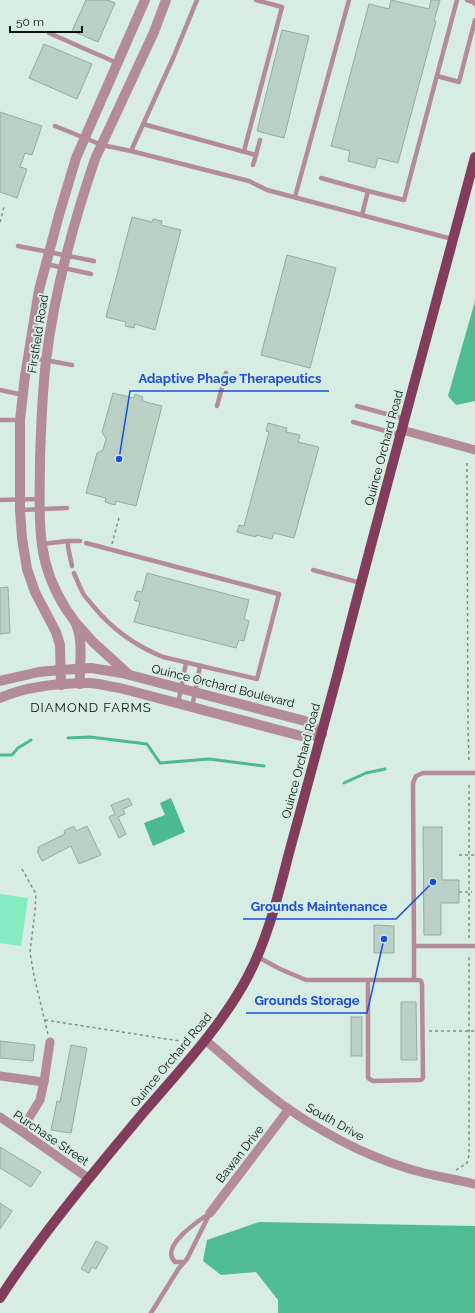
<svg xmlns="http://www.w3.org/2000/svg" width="475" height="1313" font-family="Raleway,sans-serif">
<rect width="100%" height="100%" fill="#d7ece2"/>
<polygon fill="#84eac0" points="0,894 28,898 21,946 0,943"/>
<g fill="#50bc93">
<polygon points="475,301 475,401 456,405 448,396"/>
<polygon points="259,1222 475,1226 475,1313 278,1313 278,1300 256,1272 221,1275 203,1261 207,1240"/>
</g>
<polygon fill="#4db990" points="171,798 185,832 153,846 144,823 165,815 160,803"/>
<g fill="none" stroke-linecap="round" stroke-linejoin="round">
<g stroke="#4db990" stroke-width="3">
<polyline points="68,738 90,737 147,744 160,763 209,759 264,766"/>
<polyline points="0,755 12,755 18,748 31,740"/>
<polyline points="344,783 366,773 385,769"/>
</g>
</g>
<g fill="#bacfc5" stroke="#97aba1">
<polygon points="86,0 108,0 115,3 98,42 72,31"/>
<polygon points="391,0 429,9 431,0 440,0 434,21 436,21 398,163 378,158 375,168 348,161 350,151 331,146 369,4 389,9"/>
<polygon points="282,30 309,36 284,138 257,131"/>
<polygon points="44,44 92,64 77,99 29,78"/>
<polygon points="0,112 42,126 32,155 25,153 20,167 27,169 17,198 0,192"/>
<polygon points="132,217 152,222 153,219 162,221 161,225 181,230 155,330 135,324 134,328 125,326 126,322 106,317"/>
<polygon points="287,255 336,268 310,368 261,355"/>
<polygon points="113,393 134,398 135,394 143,397 142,401 162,406 136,506 116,501 115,505 105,502 106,498 86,493 97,453 103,450 106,439 102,432"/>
<polygon points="268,423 287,428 286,432 300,435 298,442 319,447 294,538 274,533 272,539 256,535 256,537 237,532 239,525 244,526 269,432 266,431"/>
<polygon points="147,573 249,600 244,619 249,621 244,641 239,640 236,648 134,622 140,602 134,600 137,591 142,592"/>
<polygon points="8,587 10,633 0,634 0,588"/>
<polygon points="129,798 132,805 123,809 125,814 118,817 126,834 119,838 109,817 115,814 111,805"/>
<polygon points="74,826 76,831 87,826 101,855 79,864 71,846 42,861 37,851 39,850 38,847 65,834 64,831"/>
<polygon points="423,827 442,827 442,880 459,880 459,903 441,903 441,935 424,935"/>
<polygon points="374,925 394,926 394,953 374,953"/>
<polygon points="401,1002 416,1002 417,1060 401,1060"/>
<rect x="351" y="1017" width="11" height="39"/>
<polygon points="0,1041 35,1045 33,1061 0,1058"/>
<polygon points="71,1045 87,1048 71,1133 51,1130 57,1101 60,1102"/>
<polygon points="0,1147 41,1172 31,1187 0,1168"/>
<polygon points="0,1203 12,1211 0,1229"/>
<polygon points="96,1241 108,1247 96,1269 92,1267 89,1273 81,1269"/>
</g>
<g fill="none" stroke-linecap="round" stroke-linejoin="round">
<g stroke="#808f88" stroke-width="1.5" stroke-dasharray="3 3" stroke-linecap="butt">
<polyline points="0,222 4,207"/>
<polyline points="467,463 468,727 469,762"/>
<polyline points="112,544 119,518"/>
<polyline points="459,855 475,855"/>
<polyline points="22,869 36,894 35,911 30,952 34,976 48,1034"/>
<polyline points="459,892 472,892"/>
<polyline points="469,938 469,783"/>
<polyline points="45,1020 180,1041"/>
<polyline points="429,1031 475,1031"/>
<polyline points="456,1170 467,1163 469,1155 469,956"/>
</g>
<g stroke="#b38b99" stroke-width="4.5">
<polyline points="467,0 473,2 475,4"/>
<polyline points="49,33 117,63"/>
<polyline points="437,76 459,82 475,20"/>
<polyline points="143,124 256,155 260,140"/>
<polyline points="55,126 102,145 131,151 249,181 267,190 452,239"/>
<polyline points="131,151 174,56 197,0"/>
<polyline points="244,151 282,7 256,0"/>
<polyline points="253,165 256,155"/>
<polyline points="321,178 368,191"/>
<polyline points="295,197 349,0"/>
<polyline points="362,215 368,191 404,200 457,0"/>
<polyline points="18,246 94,261"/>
<polyline points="46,264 91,274"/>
<polyline points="28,357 72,365"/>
<polyline points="0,390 23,395"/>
<polyline points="217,406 226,373"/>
<polyline points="357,406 405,419"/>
<polyline points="0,420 20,420"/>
<polyline points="353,422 401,435"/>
<polyline points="0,500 39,499"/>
<polyline points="20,510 67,508"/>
<polyline points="68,541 68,547 72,566"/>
<polyline points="42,544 68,541 80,541"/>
<polyline points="313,570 361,583"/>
<path d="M74,573C77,580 80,588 84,595C87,599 91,603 94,607C113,630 136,646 163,657L257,679L279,594L86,543"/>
<polyline points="178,704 186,663"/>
<polyline points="192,708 200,666"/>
<polyline points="475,773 423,773 416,776 413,783 414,946 475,946"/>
<polyline points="414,946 414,980"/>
<polyline points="258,957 280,969 306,980 419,980 421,981 422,984 423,1078 421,1080 373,1081 368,1078 368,980"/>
<path d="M151,1313L179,1268L187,1259L210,1213C198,1221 159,1247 175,1262H184"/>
</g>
<g stroke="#b38b99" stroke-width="9">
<polyline points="402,430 475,450"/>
<path d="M205,1040C233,1063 260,1090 290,1110C331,1138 377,1161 424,1173C441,1177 458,1180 475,1184"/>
<polyline points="0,1076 44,1082"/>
<polyline points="0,1117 21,1131 88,1178"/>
<polyline points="21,1131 40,1100 44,1082 50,1042"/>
<polyline points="210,1213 289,1109"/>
</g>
<g stroke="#b38b99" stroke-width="10">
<polyline points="77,624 93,642 128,674"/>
<polyline points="0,681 39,672 60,670 91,668 122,673 305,721 322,734"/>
<path d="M80,684C79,665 84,643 76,624C74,619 69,614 66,609C54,590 45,568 42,545C38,517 40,488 40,460C41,427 42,394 46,361C54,292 73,224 95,159L154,32L166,0"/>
<polyline points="61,685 60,645 56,632 35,592 27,569 22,538 20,510 20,420 25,376 39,290 59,215 76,158 145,0"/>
<path d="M0,698C27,686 60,683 89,683C99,683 110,687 120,688L305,737L322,734"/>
</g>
<path stroke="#813d5a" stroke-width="10" d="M0,1298C43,1232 93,1173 143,1113C180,1070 220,1028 247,978C268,939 278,895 289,853C305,794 321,735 337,676C381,503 429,330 475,157"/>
</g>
<g text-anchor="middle" stroke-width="4" stroke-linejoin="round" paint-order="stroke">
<g font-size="12" fill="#0a110e" stroke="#d7ece2">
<text transform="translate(38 334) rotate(-81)" y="4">Firstfield Road</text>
<text transform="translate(384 448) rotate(-75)" y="4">Quince Orchard Road</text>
<text transform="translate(223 686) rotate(14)" y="4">Quince Orchard Boulevard</text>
<text transform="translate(301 761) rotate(-75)" y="4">Quince Orchard Road</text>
<text transform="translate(171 1060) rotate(-50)" y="4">Quince Orchard Road</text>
<text transform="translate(335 1122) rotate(29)" y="4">South Drive</text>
<text transform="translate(51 1138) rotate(34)" y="4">Purchase Street</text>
<text transform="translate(240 1154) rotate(-52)" y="4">Bawan Drive</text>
</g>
<g font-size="13" letter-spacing="1" fill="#0a110e" stroke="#d7ece2">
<text x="91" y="712">DIAMOND FARMS</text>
</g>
</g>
<path fill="none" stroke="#1d4ed8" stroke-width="1.5" d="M119 459L130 391H329M433 882L396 919H243M384 939L367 1013H246"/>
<g fill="#1d4ed8" stroke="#d7ece2" stroke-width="1.5">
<circle cx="119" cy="459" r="4"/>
<circle cx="433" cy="882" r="4"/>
<circle cx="384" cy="939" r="4"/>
</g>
<g font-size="13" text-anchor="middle" font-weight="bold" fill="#1d4ed8" stroke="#d7ece2" stroke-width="4" stroke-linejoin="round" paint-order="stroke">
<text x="230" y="383">Adaptive Phage Therapeutics</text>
<text x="319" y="911">Grounds Maintenance</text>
<text x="307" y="1005">Grounds Storage</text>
</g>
<path d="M10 26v6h72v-6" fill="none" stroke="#0a110e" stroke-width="2"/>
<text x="16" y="26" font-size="12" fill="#0a110e" stroke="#d7ece2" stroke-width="3" paint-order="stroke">50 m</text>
</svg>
